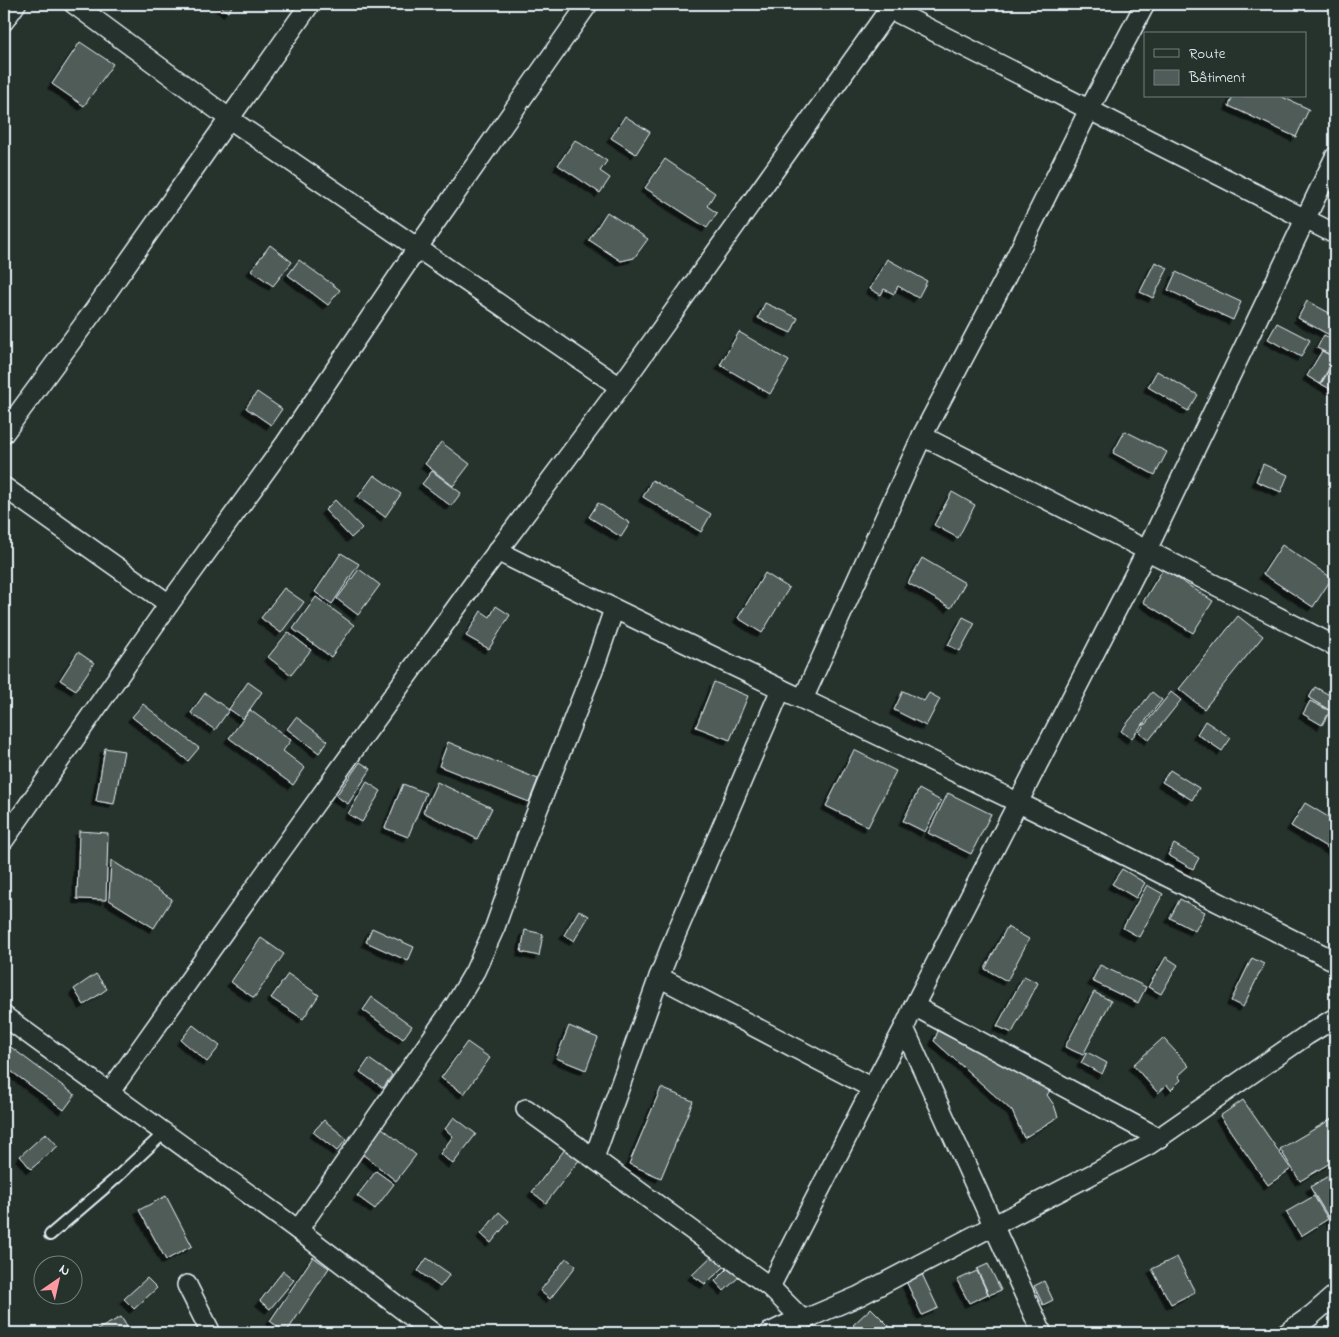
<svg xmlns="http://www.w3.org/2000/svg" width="1339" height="1337" font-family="'Indie Flower',sans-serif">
<defs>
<filter id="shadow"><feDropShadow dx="-4.5" dy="4.5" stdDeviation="0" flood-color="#0009"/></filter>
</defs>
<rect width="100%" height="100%" fill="#26332d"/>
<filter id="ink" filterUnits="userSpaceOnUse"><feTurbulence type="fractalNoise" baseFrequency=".02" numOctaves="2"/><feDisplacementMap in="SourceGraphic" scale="10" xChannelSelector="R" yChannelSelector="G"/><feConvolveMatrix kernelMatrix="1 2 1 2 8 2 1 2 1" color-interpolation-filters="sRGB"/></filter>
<g filter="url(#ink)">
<g fill="#505c59" stroke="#e8f1f8" filter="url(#shadow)">
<polygon points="216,4 234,4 228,12"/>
<polygon points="80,42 113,64 84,106 52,84"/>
<polygon points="1233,96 1280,96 1309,109 1296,137 1229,106"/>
<polygon points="625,116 650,132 636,154 611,138"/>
<polygon points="575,140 607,161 600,171 610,178 600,193 558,165"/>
<polygon points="665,159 715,193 707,206 717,213 707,228 645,188"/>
<polygon points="607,212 648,239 634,258 621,261 589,240"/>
<polygon points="4,215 9,218 4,225"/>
<polygon points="270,245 292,262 273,286 251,270"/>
<polygon points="887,259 927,281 918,298 898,286 894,294 884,289 881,295 870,289"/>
<polygon points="299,260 340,290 328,305 288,275"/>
<polygon points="1155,262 1168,268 1153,298 1140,292"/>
<polygon points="1176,272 1241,302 1233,320 1168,290"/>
<polygon points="1307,301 1335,316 1335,338 1298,318"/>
<polygon points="765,303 798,318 791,333 758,318"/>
<polygon points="1277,323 1310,340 1301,357 1268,339"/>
<polygon points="739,332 789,361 770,394 720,365"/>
<polygon points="1324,335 1335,341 1335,357 1317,348"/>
<polygon points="1322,351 1335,358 1320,384 1307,376"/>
<polygon points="1335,360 1335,389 1334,391 1321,384"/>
<polygon points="1157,371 1198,395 1188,411 1148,387"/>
<polygon points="257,392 282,409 271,425 246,408"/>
<polygon points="1125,431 1167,452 1155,475 1113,453"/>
<polygon points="441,442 470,464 453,486 425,464"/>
<polygon points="1263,464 1288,475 1281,492 1256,481"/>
<polygon points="432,471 461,493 451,506 422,484"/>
<polygon points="374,475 401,494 385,517 358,497"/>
<polygon points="652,480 711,514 701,532 643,497"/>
<polygon points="952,492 975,505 958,538 934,525"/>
<polygon points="335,500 362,528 351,538 325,510"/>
<polygon points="598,503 630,523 621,537 589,517"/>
<polygon points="1282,545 1332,578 1313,607 1263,574"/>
<polygon points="341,553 359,564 332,604 315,592"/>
<polygon points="922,558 965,583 951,608 908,583"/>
<polygon points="359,569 380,585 358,615 337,599"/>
<polygon points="1163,569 1213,601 1193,633 1143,602"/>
<polygon points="765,573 789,588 762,633 738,618"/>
<polygon points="284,588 304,602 281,633 261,618"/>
<polygon points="316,597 354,625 331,657 293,629"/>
<polygon points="496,606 510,615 489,649 466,636 481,611 490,617"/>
<polygon points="1238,616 1263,636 1204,709 1179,689"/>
<polygon points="963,617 975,623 960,651 948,645"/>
<polygon points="288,632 311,650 291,675 268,657"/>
<polygon points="78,652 94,663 76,690 60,680"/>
<polygon points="248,682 262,692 243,719 229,709"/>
<polygon points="714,682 748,696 730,740 696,727"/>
<polygon points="1315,687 1335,698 1335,702 1331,711 1309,698"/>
<polygon points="903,691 924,701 929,693 940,699 926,726 894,710"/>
<polygon points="1152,692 1162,700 1131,739 1121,731"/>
<polygon points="1171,692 1181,700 1149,740 1139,732"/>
<polygon points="205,693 229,710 215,730 191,713"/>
<polygon points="1310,701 1330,711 1322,725 1303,714"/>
<polygon points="143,704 199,748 188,761 132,717"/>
<polygon points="250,710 291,740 283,751 305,768 293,785 229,738"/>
<polygon points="296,717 328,741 319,753 287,729"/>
<polygon points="1205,721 1231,738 1222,751 1197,734"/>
<polygon points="448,742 538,779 529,802 439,766"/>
<polygon points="105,748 124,751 114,804 96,801"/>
<polygon points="854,750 896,771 868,827 826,806"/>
<polygon points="360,762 371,769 348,804 336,796"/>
<polygon points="1170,770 1199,788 1192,800 1162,782"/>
<polygon points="367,782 381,791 362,822 348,814"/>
<polygon points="437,782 492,808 477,839 423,812"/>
<polygon points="403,784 426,793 408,837 385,828"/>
<polygon points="919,789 941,801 925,832 903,821"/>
<polygon points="948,793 991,814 971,854 928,833"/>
<polygon points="1305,803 1335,821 1335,852 1291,826"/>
<polygon points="79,831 108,833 106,900 77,899"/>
<polygon points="1174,844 1199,858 1193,869 1168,855"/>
<polygon points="111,860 172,899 154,928 109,900"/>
<polygon points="1122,869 1145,883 1136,898 1112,884"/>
<polygon points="1147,885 1163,894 1139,937 1123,928"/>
<polygon points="1180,899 1205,912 1195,931 1170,918"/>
<polygon points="579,910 589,916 574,941 564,935"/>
<polygon points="1007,927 1029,939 1007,981 985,969"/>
<polygon points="372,928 414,947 408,961 366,942"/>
<polygon points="525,930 543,934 539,956 521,952"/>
<polygon points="261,938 284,954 254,998 231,982"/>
<polygon points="1166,957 1178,965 1161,994 1148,987"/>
<polygon points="1252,958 1264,964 1243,1007 1231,1001"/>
<polygon points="1100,965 1146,987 1138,1003 1092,981"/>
<polygon points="96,974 107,989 84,1005 74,989"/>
<polygon points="288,974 319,995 303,1019 271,998"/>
<polygon points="1024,976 1038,983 1012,1033 997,1026"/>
<polygon points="1094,992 1111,1001 1083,1055 1065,1047"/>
<polygon points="372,997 412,1026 403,1039 363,1010"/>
<polygon points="193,1025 220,1046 207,1062 181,1040"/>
<polygon points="569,1026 598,1038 586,1070 556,1058"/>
<polygon points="938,1031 1051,1089 1047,1095 1054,1105 1058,1117 1024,1138 1012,1111 934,1041"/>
<polygon points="1163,1038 1189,1066 1178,1076 1181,1080 1171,1090 1167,1085 1158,1093 1133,1065"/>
<polygon points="4,1042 75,1095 64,1110 4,1066"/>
<polygon points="467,1042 490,1058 464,1094 441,1078"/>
<polygon points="1087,1052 1107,1063 1102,1074 1081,1063"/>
<polygon points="369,1059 392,1075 383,1088 360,1072"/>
<polygon points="661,1088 693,1101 661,1178 629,1164"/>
<polygon points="1243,1100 1291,1169 1268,1185 1220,1116"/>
<polygon points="454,1117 476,1134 453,1164 440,1154 453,1136 445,1129"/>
<polygon points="1335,1117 1335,1160 1300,1181 1280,1149"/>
<polygon points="324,1120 347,1139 337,1151 313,1132"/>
<polygon points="381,1127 416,1155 396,1181 361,1153"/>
<polygon points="46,1133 58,1146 31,1169 20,1156"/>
<polygon points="569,1144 583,1155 546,1203 532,1192"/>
<polygon points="376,1171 394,1184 375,1209 357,1196"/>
<polygon points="1335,1172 1335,1228 1310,1187"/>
<polygon points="166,1196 192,1246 166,1260 139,1210"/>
<polygon points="1314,1196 1328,1219 1301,1236 1286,1212"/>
<polygon points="499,1212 509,1221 491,1243 481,1234"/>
<polygon points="718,1250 731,1261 705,1284 692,1275"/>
<polygon points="313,1257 329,1268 286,1333 270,1321"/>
<polygon points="1177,1257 1195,1292 1171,1304 1152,1269"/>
<polygon points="427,1258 450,1274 440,1287 418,1271"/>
<polygon points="566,1258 576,1266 550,1299 540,1291"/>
<polygon points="733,1263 743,1273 724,1291 715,1281"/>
<polygon points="988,1264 1001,1290 989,1295 977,1269"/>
<polygon points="920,1270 938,1308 922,1315 904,1277"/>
<polygon points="283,1271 294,1280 270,1309 260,1301"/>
<polygon points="977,1271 988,1294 969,1303 957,1280"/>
<polygon points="147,1278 157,1288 134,1309 124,1299"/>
<polygon points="1044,1281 1053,1300 1043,1305 1034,1286"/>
<polygon points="871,1308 896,1333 861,1333 853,1325"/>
<polygon points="121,1317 131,1333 96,1333 95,1331"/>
</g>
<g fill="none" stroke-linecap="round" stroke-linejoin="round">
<defs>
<polyline id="service" points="50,1235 114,1180 164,1133"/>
<g id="minor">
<polyline points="74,4 234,122 620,387"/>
<polyline points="890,9 1335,234"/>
<polyline points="4,21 16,4"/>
<polyline points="4,433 93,312 310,4"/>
<polyline points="922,436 1335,646"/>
<polyline points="4,487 169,604"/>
<path d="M497,551C669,637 844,718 1017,802C1124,854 1229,908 1335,961"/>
<polyline points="803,699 922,436 1006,277 1089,110 1145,4"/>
<polyline points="4,840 169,604 285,444 418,247 588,4"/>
<polyline points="659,977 872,1088"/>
<polyline points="914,1006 1159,1138"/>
<polyline points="4,1016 298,1230 433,1333"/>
<polyline points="904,1028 1042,1333"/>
<polyline points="109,1093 276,858 479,576 620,387 893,4"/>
<polyline points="526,1109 770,1287 803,1320"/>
<polyline points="594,1158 659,977 676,934 781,689"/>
<polyline points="298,1230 455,1005 475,971 495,927 526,839 596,662 614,609"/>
<polyline points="187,1285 211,1333"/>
<polyline points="770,1287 872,1088 904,1028 914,1006 1143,558 1335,157"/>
<polyline points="769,1333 788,1324 803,1320 859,1296 1150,1144 1307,1035 1335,1018"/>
<polyline points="1287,1333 1312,1315 1335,1295"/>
</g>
</defs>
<use href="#service" stroke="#e8f1f8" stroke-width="14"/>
<use href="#minor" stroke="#e8f1f8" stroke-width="22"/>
<use href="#service" stroke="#26332d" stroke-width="10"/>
<use href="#minor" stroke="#26332d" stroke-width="19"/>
</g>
</g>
<rect width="1339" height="1337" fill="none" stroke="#26332d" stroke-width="20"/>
<rect x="10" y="10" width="1319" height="1317" fill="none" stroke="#e8f1f8" stroke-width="2" filter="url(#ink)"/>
<rect x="1144" y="32" width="162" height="65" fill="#26332d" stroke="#747f7e"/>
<rect x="1154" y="49" width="25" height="8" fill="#26332d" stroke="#747f7e"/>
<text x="1189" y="58" font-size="15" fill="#e8f1f8">Route</text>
<rect x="1154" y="70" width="25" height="15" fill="#505c59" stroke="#747f7e"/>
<text x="1189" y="82" font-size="15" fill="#e8f1f8">Bâtiment</text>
<g transform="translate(58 1280) rotate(34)"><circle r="24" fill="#26332d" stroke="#747f7e"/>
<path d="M0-4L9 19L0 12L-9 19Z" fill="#ff9aa2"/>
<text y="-8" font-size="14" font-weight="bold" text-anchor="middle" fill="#e8f1f8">N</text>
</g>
</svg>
